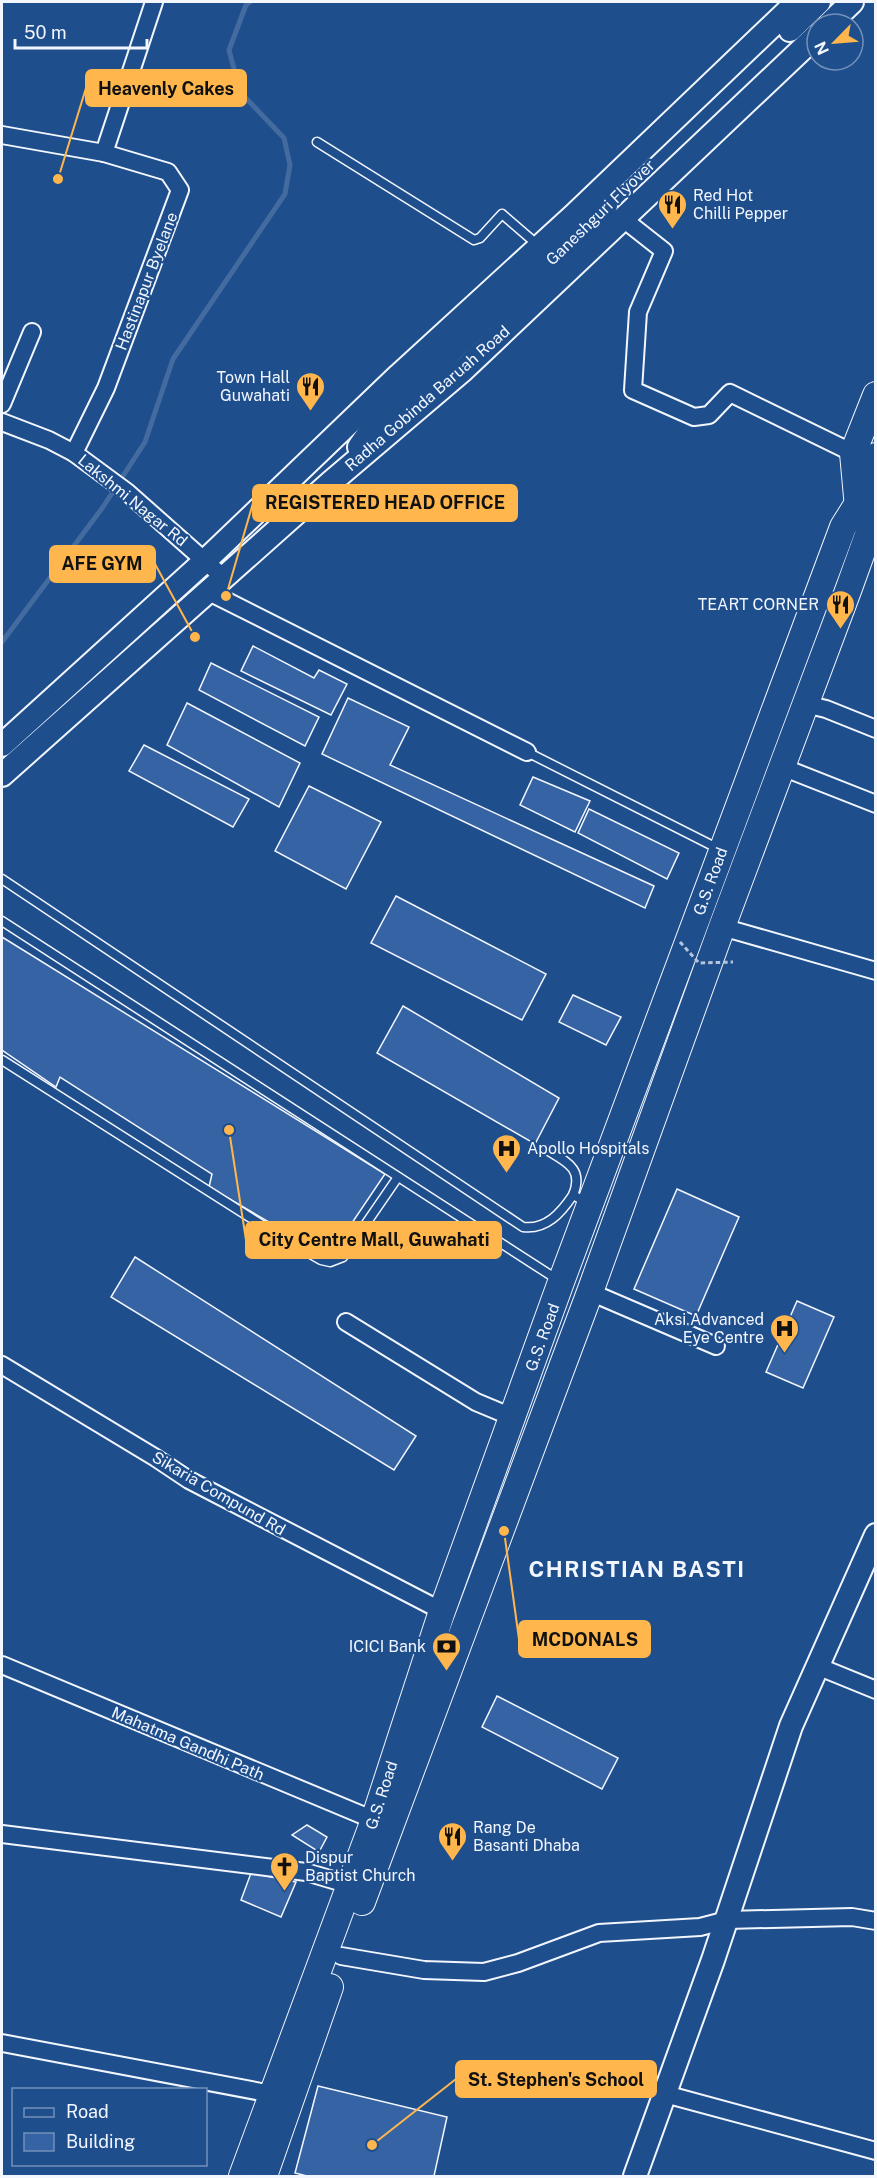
<svg xmlns="http://www.w3.org/2000/svg" width="877" height="2178" font-family="'Public Sans',sans-serif">
<rect width="100%" height="100%" fill="#1f4e8c"/>
<g fill="none" stroke-linecap="round" stroke-linejoin="round">
<polyline stroke="#446ba0" stroke-width="5" points="2,642 103,507 145,442 173,359 285,194 290,165 284,138 240,92 229,50 246,5 250,2"/>
</g>
<g fill="#3563a3" stroke="#f2f6ff" stroke-width="1.5">
<polygon points="253,646 314,678 319,670 347,684 331,715 241,671"/>
<polygon points="211,663 319,717 305,746 199,690"/>
<polygon points="348,698 409,727 390,765 654,886 645,908 322,754"/>
<polygon points="187,703 300,763 279,807 167,745"/>
<polygon points="144,745 249,799 233,827 129,771"/>
<polygon points="533,777 590,801 575,832 520,805"/>
<polygon points="309,786 381,822 346,889 275,851"/>
<polygon points="589,809 679,853 667,879 578,833"/>
<polygon points="396,896 546,974 522,1020 371,943"/>
<polygon points="2,937 385,1174 329,1257 209,1187 212,1174 60,1077 56,1087 2,1050"/>
<polygon points="573,995 621,1017 606,1045 559,1022"/>
<polygon points="403,1006 559,1098 535,1144 377,1053"/>
<polygon points="677,1189 739,1217 696,1316 634,1289"/>
<polygon points="135,1257 416,1436 394,1470 111,1297"/>
<polygon points="797,1301 834,1317 803,1388 766,1372"/>
<polygon points="497,1696 618,1758 602,1789 482,1727"/>
<polygon points="307,1825 327,1837 319,1852 292,1835"/>
<polygon points="251,1873 296,1882 281,1917 241,1900"/>
<polygon points="318,2086 447,2117 434,2176 307,2176 295,2173"/>
</g>
<g fill="none" stroke-linecap="round" stroke-linejoin="round">
<defs>
<g id="lane">
<polyline points="317,142 474,240 480,238 502,214 539,246"/>
<polyline points="527,752 719,849"/>
<path d="M2,879L523,1227C546,1230 561,1213 573,1195L588,1203"/>
<polyline points="2,921 558,1280"/>
<polyline points="2,1060 281,1237 321,1260 330,1262 343,1257 398,1177"/>
<path d="M547,1150C567,1162 584,1169 573,1195"/>
</g>
<g id="street">
<polyline points="2,135 104,153 168,172 180,190 106,388 74,453"/>
<polyline points="104,153 154,2"/>
<polyline points="622,218 664,251 638,312 633,390 694,417 709,415 730,393 853,453"/>
<polyline points="2,404 32,332"/>
<polyline points="2,422 49,440 74,453 127,492 223,577"/>
<polyline points="207,591 527,752"/>
<polyline points="805,704 826,709 876,729"/>
<polyline points="782,767 876,804"/>
<polyline points="722,927 876,971"/>
<polyline points="590,1292 716,1346"/>
<polyline points="346,1322 476,1402 512,1417"/>
<polyline points="2,1365 156,1458 189,1480 442,1611"/>
<polyline points="2,1665 374,1820"/>
<polyline points="817,1666 876,1690"/>
<polyline points="2,1834 306,1872 350,1885"/>
<polyline points="341,1956 424,1970 484,1972 518,1963 599,1933 700,1927 727,1920 852,1917 876,1921"/>
<polyline points="2,2043 272,2094"/>
<polyline points="665,2094 876,2151"/>
</g>
<g id="secondary">
<polyline points="829,24 852,2"/>
<polyline points="790,30 819,2"/>
<polyline points="359,447 378,420 606,206"/>
<polyline points="2,745 206,560 399,375 574,215 797,2"/>
<polyline points="2,775 330,483 463,370 817,35"/>
<polyline points="635,2176 713,1960 791,1726 876,1535"/>
</g>
<g id="primary">
<polyline points="857,497 853,453 876,395"/>
<polyline points="362,1902 590,1292 722,927 849,588 868,535 876,503"/>
<polyline points="242,2176 374,1820 442,1611 561,1282 843,527 858,503 876,456"/>
<polyline points="264,2176 330,1987"/>
</g>
</defs>
<use href="#lane" stroke="#f2f6ff" stroke-width="11"/>
<use href="#street" stroke="#f2f6ff" stroke-width="20"/>
<use href="#secondary" stroke="#f2f6ff" stroke-width="26"/>
<use href="#primary" stroke="#f2f6ff" stroke-width="28"/>
<use href="#lane" stroke="#1f4e8c" stroke-width="8"/>
<use href="#street" stroke="#1f4e8c" stroke-width="16"/>
<use href="#secondary" stroke="#1f4e8c" stroke-width="22"/>
<use href="#primary" stroke="#1f4e8c" stroke-width="26"/>
<polyline stroke="#b3c4dc" stroke-width="3" stroke-dasharray="4.5 3" stroke-linecap="butt" points="680,942 699,963 733,962"/>
</g>
<defs>
<symbol id="restaurant-pin" viewBox="-11 -11 22 30"><path d="M0 17L-7.5 6A9.5 9.5 0 1 1 7.5 6Z" fill="#ffb74d" stroke="#1f4e8c"/><path d="M-5-6h1v4h1v-4h1v4h1v-4h1v5L-1.5 .5V6h-2V.5L-5-1ZM5-6V6H3V1.5H1.5Q1.5-4 5-6Z" fill="#111"/></symbol>
<symbol id="hospital-pin" viewBox="-11 -11 22 30"><path d="M0 17L-7.5 6A9.5 9.5 0 1 1 7.5 6Z" fill="#ffb74d" stroke="#1f4e8c"/><path d="M-5-5h3v3.5h4V-5h3V5h-3V1.5h-4V5h-3Z" fill="#111"/></symbol>
<symbol id="bank-pin" viewBox="-11 -11 22 30"><path d="M0 17L-7.5 6A9.5 9.5 0 1 1 7.5 6Z" fill="#ffb74d" stroke="#1f4e8c"/><path d="M-6-4H6V4H-6ZM0-2.3a2.3 2.3 0 1 0 0 4.6a2.3 2.3 0 1 0 0-4.6Z" fill="#111"/></symbol>
<symbol id="church-pin" viewBox="-11 -11 22 30"><path d="M0 17L-7.5 6A9.5 9.5 0 1 1 7.5 6Z" fill="#ffb74d" stroke="#1f4e8c"/><path d="M-1.2-6h2.4v3.5h3.3v2.4h-3.3V6h-2.4V-.1h-3.3v-2.4h3.3Z" fill="#111"/></symbol>
</defs>
<g fill-rule="evenodd">
<use href="#restaurant-pin" x="656" y="188" width="33" height="45"/>
<use href="#restaurant-pin" x="294" y="370" width="33" height="45"/>
<use href="#restaurant-pin" x="824" y="588" width="33" height="45"/>
<use href="#hospital-pin" x="490" y="1132" width="33" height="45"/>
<use href="#hospital-pin" x="768" y="1312" width="33" height="45"/>
<use href="#bank-pin" x="430" y="1630" width="33" height="45"/>
<use href="#restaurant-pin" x="436" y="1820" width="33" height="45"/>
<use href="#church-pin" x="268" y="1850" width="33" height="45"/>
</g>
<g text-anchor="middle" stroke-width="4.5" stroke-linejoin="round" paint-order="stroke">
<g font-size="16" fill="#f2f6ff" stroke="#1f4e8c" text-anchor="start">
<text x="693" y="201">Red Hot<tspan x="693" dy="18">Chilli Pepper</tspan></text>
<text x="290" y="383" text-anchor="end">Town Hall<tspan x="290" dy="18">Guwahati</tspan></text>
<text x="819" y="610" text-anchor="end">TEART CORNER</text>
<text x="527" y="1154">Apollo Hospitals</text>
<text x="764" y="1325" text-anchor="end">Aksi Advanced<tspan x="764" dy="18">Eye Centre</tspan></text>
<text x="426" y="1652" text-anchor="end">ICICI Bank</text>
<text x="473" y="1833">Rang De<tspan x="473" dy="18">Basanti Dhaba</tspan></text>
<text x="305" y="1863">Dispur<tspan x="305" dy="18">Baptist Church</tspan></text>
</g>
<g font-size="16" fill="#f2f6ff" stroke="#1f4e8c">
<text transform="translate(600 212) rotate(-44)" y="6">Ganeshguri Flyover</text>
<text transform="translate(146 281) rotate(-69)" y="6">Hastinapur Byelane</text>
<text transform="translate(427 398) rotate(-41)" y="6">Radha Gobinda Baruah Road</text>
<text transform="translate(133 500) rotate(39)" y="6">Lakshmi Nagar Rd</text>
<text transform="translate(710 881) rotate(-70)" y="6">G.S. Road</text>
<text transform="translate(542 1337) rotate(-70)" y="6">G.S. Road</text>
<text transform="translate(219 1493) rotate(30)" y="6">Sikaria Compund Rd</text>
<text transform="translate(188 1743) rotate(23)" y="6">Mahatma Gandhi Path</text>
<text transform="translate(381 1795) rotate(-72)" y="6">G.S. Road</text>
</g>
<g font-size="22" font-weight="bold" letter-spacing="1.5" fill="#f2f6ff" stroke="#1f4e8c">
<text x="637" y="1577">CHRISTIAN BASTI</text>
</g>
</g>
<path fill="none" stroke="#ffb74d" stroke-width="2" d="M58 179L86 88M226 596L253 503M195 637L155 564M229 1130L246 1240M504 1531L519 1639M372 2145L456 2079"/>
<g fill="#ffb74d" stroke="#1f4e8c" stroke-width="2">
<circle cx="58" cy="179" r="6"/>
<circle cx="226" cy="596" r="6"/>
<circle cx="195" cy="637" r="6"/>
<circle cx="229" cy="1130" r="6"/>
<circle cx="504" cy="1531" r="6"/>
<circle cx="372" cy="2145" r="6"/>
</g>
<g fill="#ffb74d" stroke="#ffb74d" stroke-width="2">
<rect x="86" y="70" width="160" height="36" rx="6"/>
<rect x="253" y="485" width="264" height="36" rx="6"/>
<rect x="50" y="546" width="105" height="36" rx="6"/>
<rect x="246" y="1222" width="255" height="36" rx="6"/>
<rect x="519" y="1621" width="131" height="36" rx="6"/>
<rect x="456" y="2061" width="200" height="36" rx="6"/>
</g>
<g font-size="18" text-anchor="middle" font-weight="bold" fill="#111">
<text x="166" y="95">Heavenly Cakes</text>
<text x="385" y="509">REGISTERED HEAD OFFICE</text>
<text x="102" y="570">AFE GYM</text>
<text x="374" y="1246">City Centre Mall, Guwahati</text>
<text x="585" y="1646">MCDONALS</text>
<text x="556" y="2086">St. Stephen's School</text>
</g>
<rect width="877" height="2178" fill="none" stroke="#f2f6ff" stroke-width="6"/>
<rect x="12" y="2088" width="195" height="78" fill="#1f4e8c" stroke="#7391ba" stroke-width="1.5"/>
<rect x="24" y="2108" width="30" height="9" fill="#1f4e8c" stroke="#7391ba" stroke-width="1.5"/>
<text x="66" y="2118" font-size="18" fill="#f2f6ff">Road</text>
<rect x="24" y="2133" width="30" height="18" fill="#3563a3" stroke="#7391ba" stroke-width="1.5"/>
<text x="66" y="2148" font-size="18" fill="#f2f6ff">Building</text>
<g transform="translate(835 42) rotate(245)"><circle r="28" fill="#1f4e8c" stroke="#7391ba" stroke-width="1.5"/>
<path d="M0-4.5L10 22L0 15L-10 22Z" fill="#ffb74d"/>
<text y="-9" font-size="16" font-weight="bold" text-anchor="middle" fill="#f2f6ff">N</text>
</g>
<path d="M15 39v9h132v-9" fill="none" stroke="#f2f6ff" stroke-width="3"/>
<text x="24" y="39" font-size="18" fill="#f2f6ff" stroke="#1f4e8c" stroke-width="4.5" paint-order="stroke">50 m</text>
</svg>
